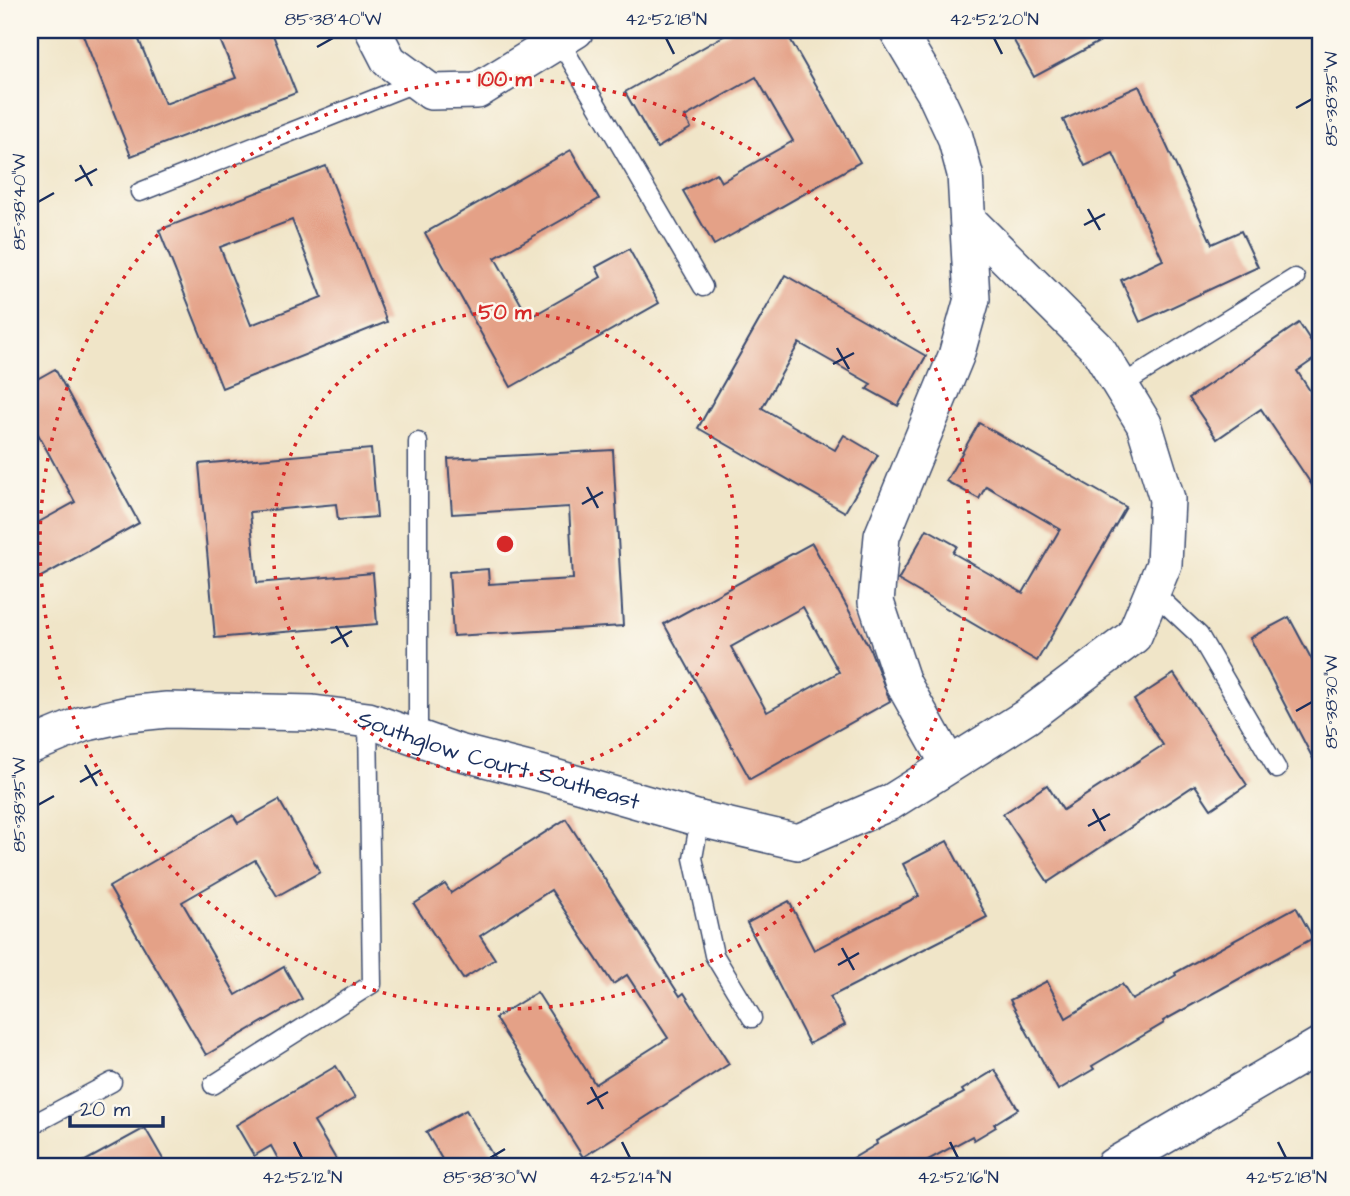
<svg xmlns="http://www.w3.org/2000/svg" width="1350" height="1196" font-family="'Architects Daughter',sans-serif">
<rect width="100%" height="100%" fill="#fbf7ec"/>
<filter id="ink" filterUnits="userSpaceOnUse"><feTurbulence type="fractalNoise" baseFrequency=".0143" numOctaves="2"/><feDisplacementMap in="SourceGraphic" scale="14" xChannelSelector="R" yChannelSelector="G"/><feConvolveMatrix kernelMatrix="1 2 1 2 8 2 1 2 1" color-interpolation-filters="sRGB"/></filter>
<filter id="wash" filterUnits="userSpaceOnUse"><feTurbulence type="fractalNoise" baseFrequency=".00686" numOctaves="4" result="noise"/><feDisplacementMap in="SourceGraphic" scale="28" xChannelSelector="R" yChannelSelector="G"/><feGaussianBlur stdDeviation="1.57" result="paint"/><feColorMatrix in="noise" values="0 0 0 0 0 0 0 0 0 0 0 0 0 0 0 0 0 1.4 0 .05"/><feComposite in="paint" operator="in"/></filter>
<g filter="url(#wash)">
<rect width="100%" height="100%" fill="#f0e5c8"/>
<g id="blocks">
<g fill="#e4a187" fill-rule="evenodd">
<polygon points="81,30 135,30 165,104 236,78 216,30 271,30 296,93 131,156"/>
<polygon points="734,30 785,30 860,162 714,245 683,191 716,173 721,182 793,141 756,77 685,117 691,128 657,148 625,92"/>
<polygon points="1008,30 1121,30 1034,77"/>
<polygon points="1139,86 1212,244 1241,231 1258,267 1140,322 1121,280 1163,260 1113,153 1085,166 1063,120"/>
<polygon points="571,150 599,199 495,258 529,318 601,277 596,267 629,249 659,303 511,387 425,233"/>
<path d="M326,166L387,322L222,388L159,230ZM292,220L322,297L251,325L220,247Z"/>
<polygon points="785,275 926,356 898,406 867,389 871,384 799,343 762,408 835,450 844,435 878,455 845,512 698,428"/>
<polygon points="1299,323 1320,355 1297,371 1320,406 1320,497 1261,409 1217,439 1189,398"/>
<polygon points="55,369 139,523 30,583 30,527 75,502 38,434 30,439 30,383"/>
<polygon points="979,423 1126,507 1037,661 898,580 927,529 957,546 953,553 1023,593 1060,529 986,486 979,499 946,481"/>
<polygon points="371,449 377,517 338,520 336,504 250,512 257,583 373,573 377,624 215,638 199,464"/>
<polygon points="613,450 623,626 453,636 449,572 488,569 489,584 573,579 569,507 452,514 448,459"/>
<path d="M812,543L870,649L890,701L750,779L664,624ZM803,607L839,672L767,712L731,647Z"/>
<polygon points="1289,617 1312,660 1320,655 1320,772 1250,638"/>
<polygon points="1174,674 1247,785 1211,809 1195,785 1048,882 1003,814 1047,785 1063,810 1163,745 1134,700"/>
<polygon points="279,800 320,872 277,896 255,860 182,902 236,995 284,967 302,999 206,1055 109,887 233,815 238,823"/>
<polygon points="566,819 680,996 684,993 729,1064 583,1157 495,1018 537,992 595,1084 668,1038 627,975 613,984 551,890 480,936 495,959 463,979 414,904 445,884 451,893"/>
<polygon points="947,841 987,917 830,997 845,1025 809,1044 747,923 789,901 814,950 919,896 903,864"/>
<polygon points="1296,907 1313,938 1163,1021 1164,1023 1092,1066 1094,1069 1058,1090 1010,1000 1047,981 1066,1018 1122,984 1132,1000 1176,975 1175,973"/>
<polygon points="336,1066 355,1098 314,1122 340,1166 282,1166 271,1146 254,1156 236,1125"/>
<polygon points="995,1070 1018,1109 994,1124 996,1127 974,1140 972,1136 917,1166 840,1166 877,1144 876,1141 964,1093 962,1090"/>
<polygon points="466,1110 499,1166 446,1166 426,1132"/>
<polygon points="145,1128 167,1166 76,1166"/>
</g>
</g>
</g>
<g filter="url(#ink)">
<use href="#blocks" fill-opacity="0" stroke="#3b4a6e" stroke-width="2"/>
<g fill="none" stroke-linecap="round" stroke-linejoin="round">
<defs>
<g id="service">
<polyline points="559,40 703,287"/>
<polyline points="140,192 417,82"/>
<polyline points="1120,386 1295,278"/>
<polyline points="1153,592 1199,635 1277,769"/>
<polyline points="418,738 418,442"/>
<polyline points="700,819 693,858 714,955 752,1018"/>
<polyline points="213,1085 372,984 368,720"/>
<polyline points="30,1126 112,1082"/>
</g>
<g id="minor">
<polyline points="373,30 389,61 431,92 477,91 576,30"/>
<polyline points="897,30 934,92 955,137 965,174 972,299 956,356 882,536 876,602 903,683 949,765"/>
<path id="s1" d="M30,746L83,724L128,714L167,710L313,713L368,720L458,752L544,774L700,819L798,842L891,802L1026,717L1134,636L1164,564L1167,499L1144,424L1098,349L968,220"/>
<polyline points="1113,1166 1320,1045"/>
</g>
</defs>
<use href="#service" stroke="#3b4a6e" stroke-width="21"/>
<use href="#minor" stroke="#3b4a6e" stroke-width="38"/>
<use href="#service" stroke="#fff" stroke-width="18"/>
<use href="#minor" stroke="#fff" stroke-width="35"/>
</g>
</g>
<path fill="none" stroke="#1b2f5e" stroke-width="2.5" d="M666,38L674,54M994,38L1002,54M317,47L333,38M1296,108L1312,99M80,165L92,186M75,181L97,169M38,202L54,193M1088,209L1100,230M1084,225L1105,214M837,348L849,369M833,364L854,353M587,487L598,508M582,504L603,492M336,626L348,647M331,643L352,631M1296,711L1312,702M85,765L97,786M80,782L101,770M38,805L54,796M1093,809L1105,831M1088,826L1110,814M842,948L854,970M838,965L859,953M591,1087L603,1109M587,1104L608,1092M294,1142L302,1158M622,1142L630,1158M950,1142L958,1158M1278,1142L1286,1158M490,1158L505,1149"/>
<g fill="none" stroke="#d62828" stroke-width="3.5" stroke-dasharray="3.5 7">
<circle cx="505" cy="544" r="232"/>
<circle cx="505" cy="544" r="465"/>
</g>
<g text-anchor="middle" stroke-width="5" stroke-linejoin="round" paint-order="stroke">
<g font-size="23" fill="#1b2f5e" stroke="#fbf7ec">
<text dy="8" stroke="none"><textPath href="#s1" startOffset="481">Southglow Court Southeast</textPath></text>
</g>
</g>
<circle cx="505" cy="544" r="10" fill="#d62828" stroke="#fbf7ec" stroke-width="3.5"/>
<g font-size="21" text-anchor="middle" font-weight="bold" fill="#d62828" stroke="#fbf7ec" stroke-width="5" stroke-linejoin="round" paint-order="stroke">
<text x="505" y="86">100 m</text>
<text x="505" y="319">50 m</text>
</g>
<rect width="1350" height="1196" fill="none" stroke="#fbf7ec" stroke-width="77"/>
<path d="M70 1116v10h93v-10" fill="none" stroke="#1b2f5e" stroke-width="3.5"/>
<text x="80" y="1116" font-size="21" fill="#1b2f5e" stroke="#fbf7ec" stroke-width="5" paint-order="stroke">20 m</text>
<rect x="38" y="38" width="1274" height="1120" fill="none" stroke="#1b2f5e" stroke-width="2.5"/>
<g font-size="18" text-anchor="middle" fill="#1b2f5e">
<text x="333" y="25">85°38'40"W</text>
<text x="666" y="25">42°52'18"N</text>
<text x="994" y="25">42°52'20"N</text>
<text transform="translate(1331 99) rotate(-90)" y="6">85°38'35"W</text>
<text transform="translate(19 202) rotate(-90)" y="6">85°38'40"W</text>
<text transform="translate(1331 702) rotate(-90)" y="6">85°38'30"W</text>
<text transform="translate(19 805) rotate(-90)" y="6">85°38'35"W</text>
<text x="302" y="1183">42°52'12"N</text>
<text x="490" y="1183">85°38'30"W</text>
<text x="630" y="1183">42°52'14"N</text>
<text x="958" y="1183">42°52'16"N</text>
<text x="1286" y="1183">42°52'18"N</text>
</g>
</svg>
